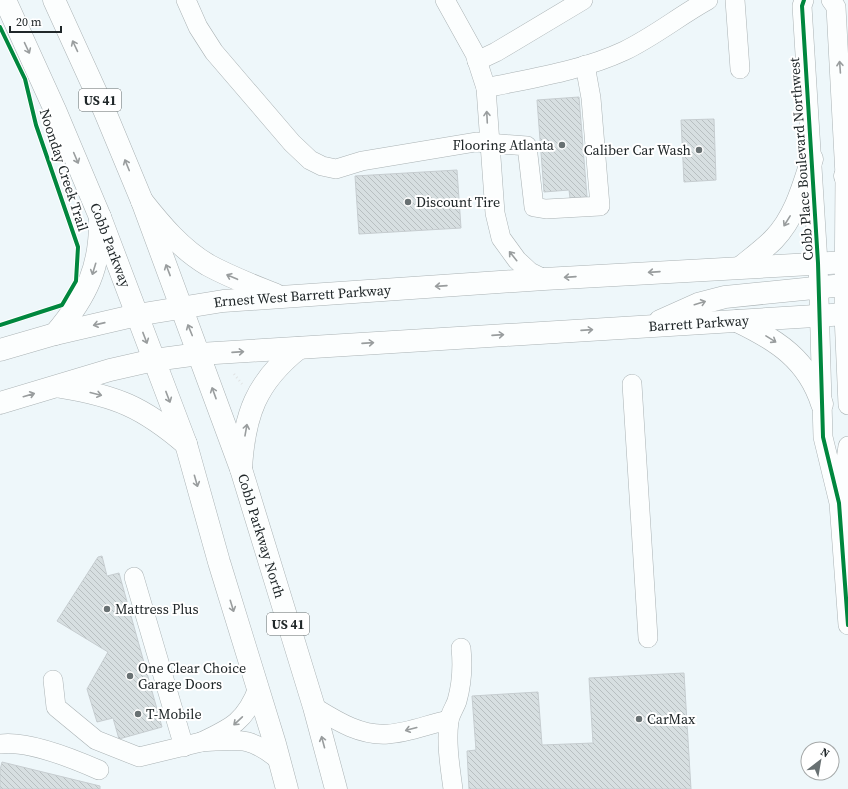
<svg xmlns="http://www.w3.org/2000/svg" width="848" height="789" font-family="'Source Serif 4',serif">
<defs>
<pattern id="building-back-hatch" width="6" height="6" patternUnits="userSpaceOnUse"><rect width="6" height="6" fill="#d7dfe1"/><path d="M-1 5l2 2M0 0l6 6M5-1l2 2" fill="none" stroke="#b8bfc1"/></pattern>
</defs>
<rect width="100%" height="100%" fill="#eef7fa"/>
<g fill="url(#building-back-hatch)" stroke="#c6cdd0">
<polygon points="579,97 587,197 570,198 569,190 544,192 537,100"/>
<polygon points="714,119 716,180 684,182 681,120"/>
<polygon points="457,170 461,228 359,234 355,176"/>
<polygon points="102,556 107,576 119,573 162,727 119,739 113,718 97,722 87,689 108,652 57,621 98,557"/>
<polygon points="684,673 691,789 469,789 467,751 476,750 472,696 538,692 542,745 593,743 589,678"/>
<polygon points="2,762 100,786 100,789 0,789 0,770"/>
</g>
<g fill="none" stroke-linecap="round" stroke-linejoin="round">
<defs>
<g id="minor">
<polyline points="186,0 198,27 214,52 292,143 310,160 322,166 336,169 362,161 476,142 527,146 534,207 546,209 600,206 591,98 585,65"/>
<polyline points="445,0 475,54 486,88 495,213 501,238 517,260 530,272 544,279"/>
<polyline points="735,0 740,69"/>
<polyline points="804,0 802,6 818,263 823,437 839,503 848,625"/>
<polyline points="831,0 836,7 845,176 844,315 848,405"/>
<polyline points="477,61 496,52 583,0"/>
<path d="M486,88C532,78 581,71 624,51C655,36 679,16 708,0"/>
<polyline points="632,384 648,638"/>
<polyline points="841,494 848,446"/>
<polyline points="134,577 184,747"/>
<polyline points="53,680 56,707 96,740 139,757 201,742"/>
<path d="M258,688C246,721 231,728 201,742C239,740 248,735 279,760"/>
<path d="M314,707C337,721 360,736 388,734C408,733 429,724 449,720"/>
<path d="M0,744C27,740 74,759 99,770"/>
<path d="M453,789C450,767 446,743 449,721C450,714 455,707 457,701C462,683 463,667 461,648"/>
</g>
<g id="major">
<path id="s1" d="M5,0L55,110L100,217L186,444L219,562L275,744L287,789"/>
<path id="s2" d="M54,0L105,112L142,201L241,469L314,707L336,789"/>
</g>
<g id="highway">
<polyline points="845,176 848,182"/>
<path d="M142,201C161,225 181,249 208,265C230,277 254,286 276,295"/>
<path d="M741,267C752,258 764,249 774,239C795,217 803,187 812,159"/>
<polyline points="660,321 698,304 725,297 844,285"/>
<path d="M737,321C777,340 808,360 822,404"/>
<path d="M55,334C87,296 101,267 100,217"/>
<path id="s3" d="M0,350L55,334L137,315L223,301L544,279L848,262"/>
<path d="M61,387C116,396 143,407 186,444"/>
<path id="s4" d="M0,403L110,370L154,360L199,354L848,314"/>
<path d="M241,469C244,415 256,382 299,348"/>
</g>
</defs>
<use href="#minor" stroke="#aab2b4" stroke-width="20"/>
<use href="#major" stroke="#aab2b4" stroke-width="23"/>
<use href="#highway" stroke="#aab2b4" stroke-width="23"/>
<polyline stroke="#e0e2e3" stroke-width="2.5" stroke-dasharray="1 3" stroke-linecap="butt" points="234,374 242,384"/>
<use href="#minor" stroke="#fcfefe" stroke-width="19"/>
<use href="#major" stroke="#fcfefe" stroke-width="22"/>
<use href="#highway" stroke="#fcfefe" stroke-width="22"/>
<defs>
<g id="cycleway">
<polyline points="804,0 802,6 818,263 823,437 839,503 848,625"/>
<polyline points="0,27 25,79 36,125 78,247 76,281 62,305 0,325"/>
</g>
</defs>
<use href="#cycleway" stroke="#fff" stroke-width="6"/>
<use href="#cycleway" stroke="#00873e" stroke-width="4"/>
</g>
<defs><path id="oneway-shaft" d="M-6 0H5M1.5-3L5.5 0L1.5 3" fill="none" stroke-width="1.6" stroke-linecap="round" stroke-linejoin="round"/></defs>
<g stroke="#999d9e">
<use href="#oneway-shaft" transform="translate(75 46) rotate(-115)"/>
<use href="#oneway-shaft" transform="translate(27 48) rotate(65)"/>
<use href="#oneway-shaft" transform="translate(840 67) rotate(-94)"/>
<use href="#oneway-shaft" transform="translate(487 117) rotate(-93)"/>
<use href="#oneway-shaft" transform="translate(76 158) rotate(67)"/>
<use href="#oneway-shaft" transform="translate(127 165) rotate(-112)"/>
<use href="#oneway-shaft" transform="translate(787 221) rotate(122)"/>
<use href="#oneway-shaft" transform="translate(513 256) rotate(-129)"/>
<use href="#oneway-shaft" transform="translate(94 269) rotate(107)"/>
<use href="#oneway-shaft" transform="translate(168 270) rotate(-111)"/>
<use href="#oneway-shaft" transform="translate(654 272) rotate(176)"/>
<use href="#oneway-shaft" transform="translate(232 277) rotate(-157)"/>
<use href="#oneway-shaft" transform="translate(570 277) rotate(176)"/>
<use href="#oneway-shaft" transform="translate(441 286) rotate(176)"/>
<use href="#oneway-shaft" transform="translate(700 303) rotate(-17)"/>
<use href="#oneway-shaft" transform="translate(99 324) rotate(167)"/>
<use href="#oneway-shaft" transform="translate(190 330) rotate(-112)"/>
<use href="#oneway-shaft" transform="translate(587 330) rotate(-4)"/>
<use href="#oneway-shaft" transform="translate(498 335) rotate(-4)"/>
<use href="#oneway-shaft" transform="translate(145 338) rotate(69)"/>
<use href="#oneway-shaft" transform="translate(771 339) rotate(32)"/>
<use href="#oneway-shaft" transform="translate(368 343) rotate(-4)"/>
<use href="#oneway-shaft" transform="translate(238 352) rotate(-4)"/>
<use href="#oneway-shaft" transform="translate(214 393) rotate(-110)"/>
<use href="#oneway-shaft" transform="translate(96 394) rotate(14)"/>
<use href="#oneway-shaft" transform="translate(29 395) rotate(-16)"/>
<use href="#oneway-shaft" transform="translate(168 397) rotate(69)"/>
<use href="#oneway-shaft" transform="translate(246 430) rotate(-80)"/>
<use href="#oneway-shaft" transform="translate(196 481) rotate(74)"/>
<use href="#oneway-shaft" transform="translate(232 606) rotate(73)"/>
<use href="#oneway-shaft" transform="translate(238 721) rotate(137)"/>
<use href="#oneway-shaft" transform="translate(411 729) rotate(165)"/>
<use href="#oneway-shaft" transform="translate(323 742) rotate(-105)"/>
</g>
<g fill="#687072" stroke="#fff" stroke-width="1.5">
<circle cx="562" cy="145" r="4"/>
<circle cx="699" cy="150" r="4"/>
<circle cx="408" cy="202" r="4"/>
<circle cx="107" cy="609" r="4"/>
<circle cx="130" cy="676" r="4"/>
<circle cx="138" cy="714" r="4"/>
<circle cx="639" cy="719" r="4"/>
</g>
<g text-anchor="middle" stroke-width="4" stroke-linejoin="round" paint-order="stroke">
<g fill="#fff" stroke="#636869" stroke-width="1">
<rect x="79" y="89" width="42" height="22" rx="3"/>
<rect x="267" y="613" width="42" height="22" rx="3"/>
</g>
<g font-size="13" font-weight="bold" fill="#202729">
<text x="100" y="105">US 41</text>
<text x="288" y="629">US 41</text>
</g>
<g font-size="14" fill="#202729" stroke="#fff" text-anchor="start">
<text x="554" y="150" text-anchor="end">Flooring Atlanta</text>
<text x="691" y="155" text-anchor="end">Caliber Car Wash</text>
<text x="416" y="207">Discount Tire</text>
<text x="115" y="614">Mattress Plus</text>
<text x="138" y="673">One Clear Choice<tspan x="138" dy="16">Garage Doors</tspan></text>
<text x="146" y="719">T-Mobile</text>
<text x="647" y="724">CarMax</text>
</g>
<g font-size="14" fill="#202729" stroke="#fff">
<text transform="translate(801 159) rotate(-94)" y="5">Cobb Place Boulevard Northwest</text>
<text transform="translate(64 170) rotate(72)" y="5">Noonday Creek Trail</text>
<text dy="5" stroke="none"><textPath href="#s1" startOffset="267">Cobb Parkway</textPath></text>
<text dy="5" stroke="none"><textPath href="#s3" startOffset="308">Ernest West Barrett Parkway</textPath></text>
<text dy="5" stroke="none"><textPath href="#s4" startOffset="706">Barrett Parkway</textPath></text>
<text dy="5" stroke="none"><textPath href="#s2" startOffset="575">Cobb Parkway North</textPath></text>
</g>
</g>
<g transform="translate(820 761) rotate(31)"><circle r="19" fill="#ffffff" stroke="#a6a9a9"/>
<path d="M0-3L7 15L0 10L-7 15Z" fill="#687072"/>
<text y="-6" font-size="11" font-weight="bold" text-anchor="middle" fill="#202729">N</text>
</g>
<path d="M10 26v6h51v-6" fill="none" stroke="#202729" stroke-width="2"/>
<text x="16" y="26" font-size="12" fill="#202729" stroke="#ffffff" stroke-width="3" paint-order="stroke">20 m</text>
</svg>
